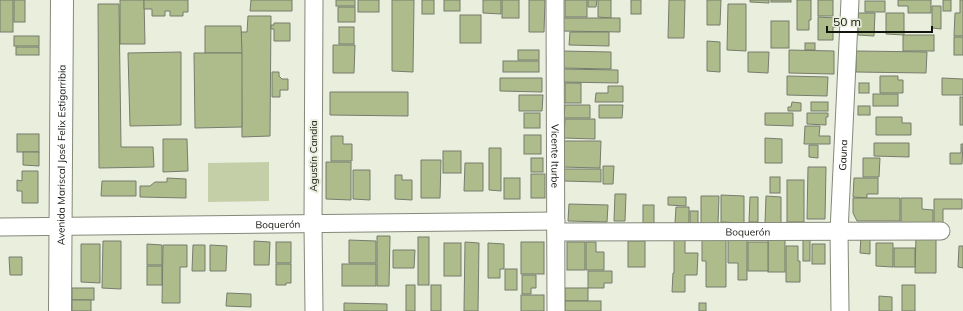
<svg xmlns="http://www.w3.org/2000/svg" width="963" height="311" font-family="Mulish,sans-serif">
<rect width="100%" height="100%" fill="#e9eedd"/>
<polygon fill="#c4cfa8" points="269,162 269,201 208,202 208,163"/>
<g fill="#aebc8c" stroke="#777c6d">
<rect x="0" y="0" width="13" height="32"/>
<rect x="14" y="0" width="11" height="22"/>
<polygon points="120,0 144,0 145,44 120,44"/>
<polygon points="144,0 188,0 188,12 183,12 183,16 170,16 170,11 165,11 165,16 152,16 152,9 144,9"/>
<polygon points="251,0 292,0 292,11 250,11"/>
<rect x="336" y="0" width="19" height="6"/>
<rect x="358" y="0" width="21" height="12"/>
<polygon points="392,0 414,0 413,72 392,71"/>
<rect x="422" y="0" width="12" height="14"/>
<rect x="444" y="0" width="16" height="11"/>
<polygon points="483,0 501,0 501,14 483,13"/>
<rect x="502" y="0" width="17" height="18"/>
<polygon points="529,0 545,0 544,32 529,32"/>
<rect x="565" y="0" width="22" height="17"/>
<polygon points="588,0 597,0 596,7 588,7"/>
<polygon points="598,0 611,0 611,18 598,17"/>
<rect x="631" y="0" width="10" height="14"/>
<polygon points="669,0 685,0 684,38 668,38"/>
<polygon points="707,0 721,0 720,25 707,25"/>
<polygon points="750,0 769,0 769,3 750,2"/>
<rect x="771" y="0" width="20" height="2"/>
<polygon points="797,0 811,0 811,20 809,20 809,30 797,30"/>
<rect x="818" y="0" width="15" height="16"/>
<polygon points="898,0 931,0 931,13 908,13 908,6 898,6"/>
<rect x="943" y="0" width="8" height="11"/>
<polygon points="960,0 963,0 963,36 954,36 955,13 960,13"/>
<rect x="865" y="1" width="20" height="11"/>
<polygon points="98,4 119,4 121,147 153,147 154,167 99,168"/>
<polygon points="728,4 746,4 746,51 727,50"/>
<polygon points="932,6 941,6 941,29 932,28"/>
<rect x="338" y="7" width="17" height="15"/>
<polygon points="858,13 875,13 874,36 858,35"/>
<polygon points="886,13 904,13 904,35 886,34"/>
<rect x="460" y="15" width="21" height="28"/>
<polygon points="248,16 271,16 270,136 242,137 241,32 247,32"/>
<polygon points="818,17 836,18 836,27 833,27 833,40 818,40"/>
<polygon points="561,18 620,18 620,32 561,31"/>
<rect x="771" y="21" width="18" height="27"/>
<polygon points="274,23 290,23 290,41 274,41 274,29 271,29 271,25 274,25"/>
<polygon points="205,26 241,26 242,53 205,53"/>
<rect x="339" y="27" width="15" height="17"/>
<polygon points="570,32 609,32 609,46 569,45"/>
<rect x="903" y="35" width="31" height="16"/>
<rect x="14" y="36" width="25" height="10"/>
<rect x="954" y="37" width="9" height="18"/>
<polygon points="707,41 720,42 720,72 707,71"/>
<rect x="805" y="43" width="10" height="7"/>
<polygon points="333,45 355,45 354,73 333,73"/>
<rect x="16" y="47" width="23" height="8"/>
<rect x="518" y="50" width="21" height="10"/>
<polygon points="789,50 834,51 834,74 789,73"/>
<polygon points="562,51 611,52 611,69 562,68"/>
<polygon points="856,51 927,52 926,73 856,72"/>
<polygon points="181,52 181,125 130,126 128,53"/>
<polygon points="748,52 769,52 768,73 748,72"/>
<polygon points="194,53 242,53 242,127 195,128"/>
<rect x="503" y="61" width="36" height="11"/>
<polygon points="562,69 618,70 618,83 562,82"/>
<polygon points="272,72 279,72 279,76 282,79 288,79 288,90 280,90 280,97 272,97"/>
<polygon points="787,76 828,77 827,96 787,95"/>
<polygon points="880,76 898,76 898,80 903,80 903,93 880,93"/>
<polygon points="500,78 542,78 542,92 500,91"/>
<polygon points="942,78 963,79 963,95 942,95"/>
<rect x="565" y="83" width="16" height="20"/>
<rect x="859" y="83" width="10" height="10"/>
<polygon points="608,86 623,86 623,102 595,102 596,93 608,93"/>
<polygon points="330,92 408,92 408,116 330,115"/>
<rect x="873" y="94" width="25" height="12"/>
<polygon points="519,95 543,95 542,111 519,111"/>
<rect x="960" y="97" width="3" height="28"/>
<polygon points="792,102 801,103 801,111 788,111 788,107 791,107"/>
<rect x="811" y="102" width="17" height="9"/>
<polygon points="565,105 590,105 590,118 564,118"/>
<polygon points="599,105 623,105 622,118 599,118"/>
<rect x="858" y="106" width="12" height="9"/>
<rect x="524" y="113" width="16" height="15"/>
<polygon points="765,113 793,113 793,126 765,125"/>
<polygon points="807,113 828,113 828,117 826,117 826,125 807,124"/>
<polygon points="876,117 902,117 902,123 911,123 911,135 876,135"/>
<polygon points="565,119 595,119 595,139 564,138"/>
<polygon points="805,126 820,126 819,136 830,136 830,144 804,144"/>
<rect x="17" y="134" width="22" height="18"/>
<rect x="524" y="135" width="17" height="19"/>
<polygon points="331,136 343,136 343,144 352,144 352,161 331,161"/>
<polygon points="765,138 782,139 782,163 765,163"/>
<polygon points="163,139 187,139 188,171 163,172"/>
<polygon points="563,141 601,141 600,168 562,167"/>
<polygon points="874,143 909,143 909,157 874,156"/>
<polygon points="961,144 963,144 962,164 950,164 950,153 961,153"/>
<polygon points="809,145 818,145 818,158 809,157"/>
<polygon points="489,148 501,148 501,191 489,190"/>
<rect x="443" y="151" width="18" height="22"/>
<polygon points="23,152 39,152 39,166 23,165"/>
<rect x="531" y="158" width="12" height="14"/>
<polygon points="863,158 880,158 879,177 863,177"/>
<polygon points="421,160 441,160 440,198 421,198"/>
<polygon points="326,162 351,162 351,200 326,199"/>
<polygon points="465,163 483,163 483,191 464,191"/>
<polygon points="603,166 614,166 613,184 603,184"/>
<polygon points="808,167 826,167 825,219 807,219"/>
<polygon points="564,169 601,169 601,182 564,181"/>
<polygon points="353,170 370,170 370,200 353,199"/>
<polygon points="22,171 38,171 38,203 22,203 22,191 17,191 17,180 22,181"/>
<rect x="531" y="174" width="14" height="24"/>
<polygon points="395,175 402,175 402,180 412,180 412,200 395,199"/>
<rect x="770" y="177" width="10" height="16"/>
<polygon points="167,178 186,179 186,198 140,197 140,186 150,186 155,182 167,182"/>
<rect x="504" y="178" width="16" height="21"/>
<polygon points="854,178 878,178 878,194 867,194 867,198 853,197"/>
<rect x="787" y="180" width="17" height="42"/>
<polygon points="102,181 136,181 136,196 101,196"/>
<polygon points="615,194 626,194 625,221 614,221"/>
<polygon points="721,195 744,196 744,223 721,222"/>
<polygon points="701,196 719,196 718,224 701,223"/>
<polygon points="766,196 781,197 781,223 765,223"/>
<polygon points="668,197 686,197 686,206 668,205"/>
<polygon points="750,197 758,197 758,222 749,222"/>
<polygon points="853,198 900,198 900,221 857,221 853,213"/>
<polygon points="901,198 922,198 922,209 933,210 933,223 901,223"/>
<polygon points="934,199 962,199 962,209 943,209 943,223 934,223"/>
<polygon points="569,204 608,205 607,222 568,221"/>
<rect x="643" y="205" width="11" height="18"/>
<polygon points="676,207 689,207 689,223 675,223"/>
<rect x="690" y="211" width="8" height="12"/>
<polygon points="702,235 726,235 726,287 706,287 706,261 702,261"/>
<polygon points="861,235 870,235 870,254 860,253"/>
<polygon points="377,236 390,236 389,286 377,286"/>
<polygon points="916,236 936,236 936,273 915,273"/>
<rect x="418" y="237" width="11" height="48"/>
<polygon points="728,238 747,238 747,280 738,280 738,263 728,263"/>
<rect x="803" y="238" width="7" height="23"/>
<polygon points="674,239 685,239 685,253 698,253 697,275 685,275 685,292 672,292 673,273 674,273"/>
<rect x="768" y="239" width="17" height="33"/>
<polygon points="349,240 376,241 376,263 349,263"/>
<polygon points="103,241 121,241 121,289 102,288"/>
<polygon points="254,241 270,242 269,265 254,265"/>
<rect x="628" y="241" width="17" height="26"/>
<rect x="276" y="242" width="15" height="21"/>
<polygon points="465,242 479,243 478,311 464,311"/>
<rect x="521" y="242" width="23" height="32"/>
<rect x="567" y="242" width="18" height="28"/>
<polygon points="586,242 596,242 596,252 604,252 604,270 586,270"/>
<rect x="748" y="242" width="20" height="29"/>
<rect x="444" y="243" width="17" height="33"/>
<polygon points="488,243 504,244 504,269 500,269 500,278 488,278"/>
<polygon points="876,243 893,243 893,267 876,266"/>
<polygon points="81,244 100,244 100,283 81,282"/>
<polygon points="147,244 162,245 162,265 147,265"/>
<rect x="812" y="244" width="13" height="20"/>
<polygon points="163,245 187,245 187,267 180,267 180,303 162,303"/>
<polygon points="193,245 205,245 205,271 192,271"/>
<polygon points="210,245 227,246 226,271 210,271"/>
<polygon points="786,246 798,246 798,261 800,261 800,282 786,282"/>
<polygon points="959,246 963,246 963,268 958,267"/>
<rect x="894" y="248" width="21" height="19"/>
<polygon points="393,250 415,250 414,268 393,268"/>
<polygon points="9,257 22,257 22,275 10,275"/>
<polygon points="276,264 291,264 291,283 286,283 286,285 276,285"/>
<rect x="342" y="264" width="34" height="22"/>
<rect x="147" y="266" width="15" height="19"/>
<rect x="505" y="269" width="12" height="21"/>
<polygon points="588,271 612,271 612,283 604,283 604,288 588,288"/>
<polygon points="522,275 536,275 536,288 531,288 531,294 522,294"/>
<rect x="406" y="285" width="9" height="26"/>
<rect x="431" y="285" width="10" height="26"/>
<rect x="902" y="285" width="13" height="26"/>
<rect x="72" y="288" width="22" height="12"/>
<rect x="565" y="288" width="23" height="13"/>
<polygon points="227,293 251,294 251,307 226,306"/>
<rect x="521" y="295" width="23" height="16"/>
<polygon points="879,296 892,297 892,311 879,311"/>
<rect x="72" y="300" width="19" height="11"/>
<rect x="565" y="301" width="36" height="10"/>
<polygon points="344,303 387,304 387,311 344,311"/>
<rect x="699" y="303" width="7" height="8"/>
</g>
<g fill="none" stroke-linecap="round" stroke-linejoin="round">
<defs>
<g id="minor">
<polyline points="314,0 313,224 314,311"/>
<path id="s1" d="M555,0L556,311"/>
<path id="s2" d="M0,227L556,221"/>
<path id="s3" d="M556,232L941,231"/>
<path id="s4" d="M840,311L839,232L850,0"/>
</g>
<g id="secondary">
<path id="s5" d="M60,311L62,0"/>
</g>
</defs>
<use href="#minor" stroke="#84897a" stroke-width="19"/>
<use href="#secondary" stroke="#84897a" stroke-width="24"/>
<use href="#minor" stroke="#fff" stroke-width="17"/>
<use href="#secondary" stroke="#fff" stroke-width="22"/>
</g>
<g text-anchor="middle" stroke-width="4" stroke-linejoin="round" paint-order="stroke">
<g font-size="10" fill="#12140e" stroke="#e9eedd">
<text dy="4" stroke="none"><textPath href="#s5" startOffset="156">Avenida Mariscal José Felix Estigarribia</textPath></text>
<text dy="4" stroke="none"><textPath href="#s4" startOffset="156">Gauna</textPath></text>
<text transform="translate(313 156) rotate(-90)" y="4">Agustín Candia</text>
<text dy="4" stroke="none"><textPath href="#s1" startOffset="156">Vicente Iturbe</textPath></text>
<text dy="4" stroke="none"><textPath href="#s2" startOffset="278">Boquerón</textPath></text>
<text dy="4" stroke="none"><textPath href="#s3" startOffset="192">Boquerón</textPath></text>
</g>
</g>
<path d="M827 26v6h105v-6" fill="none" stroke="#12140e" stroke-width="2"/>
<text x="833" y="26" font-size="12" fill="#12140e" stroke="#e9eedd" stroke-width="3" paint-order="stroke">50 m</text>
</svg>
